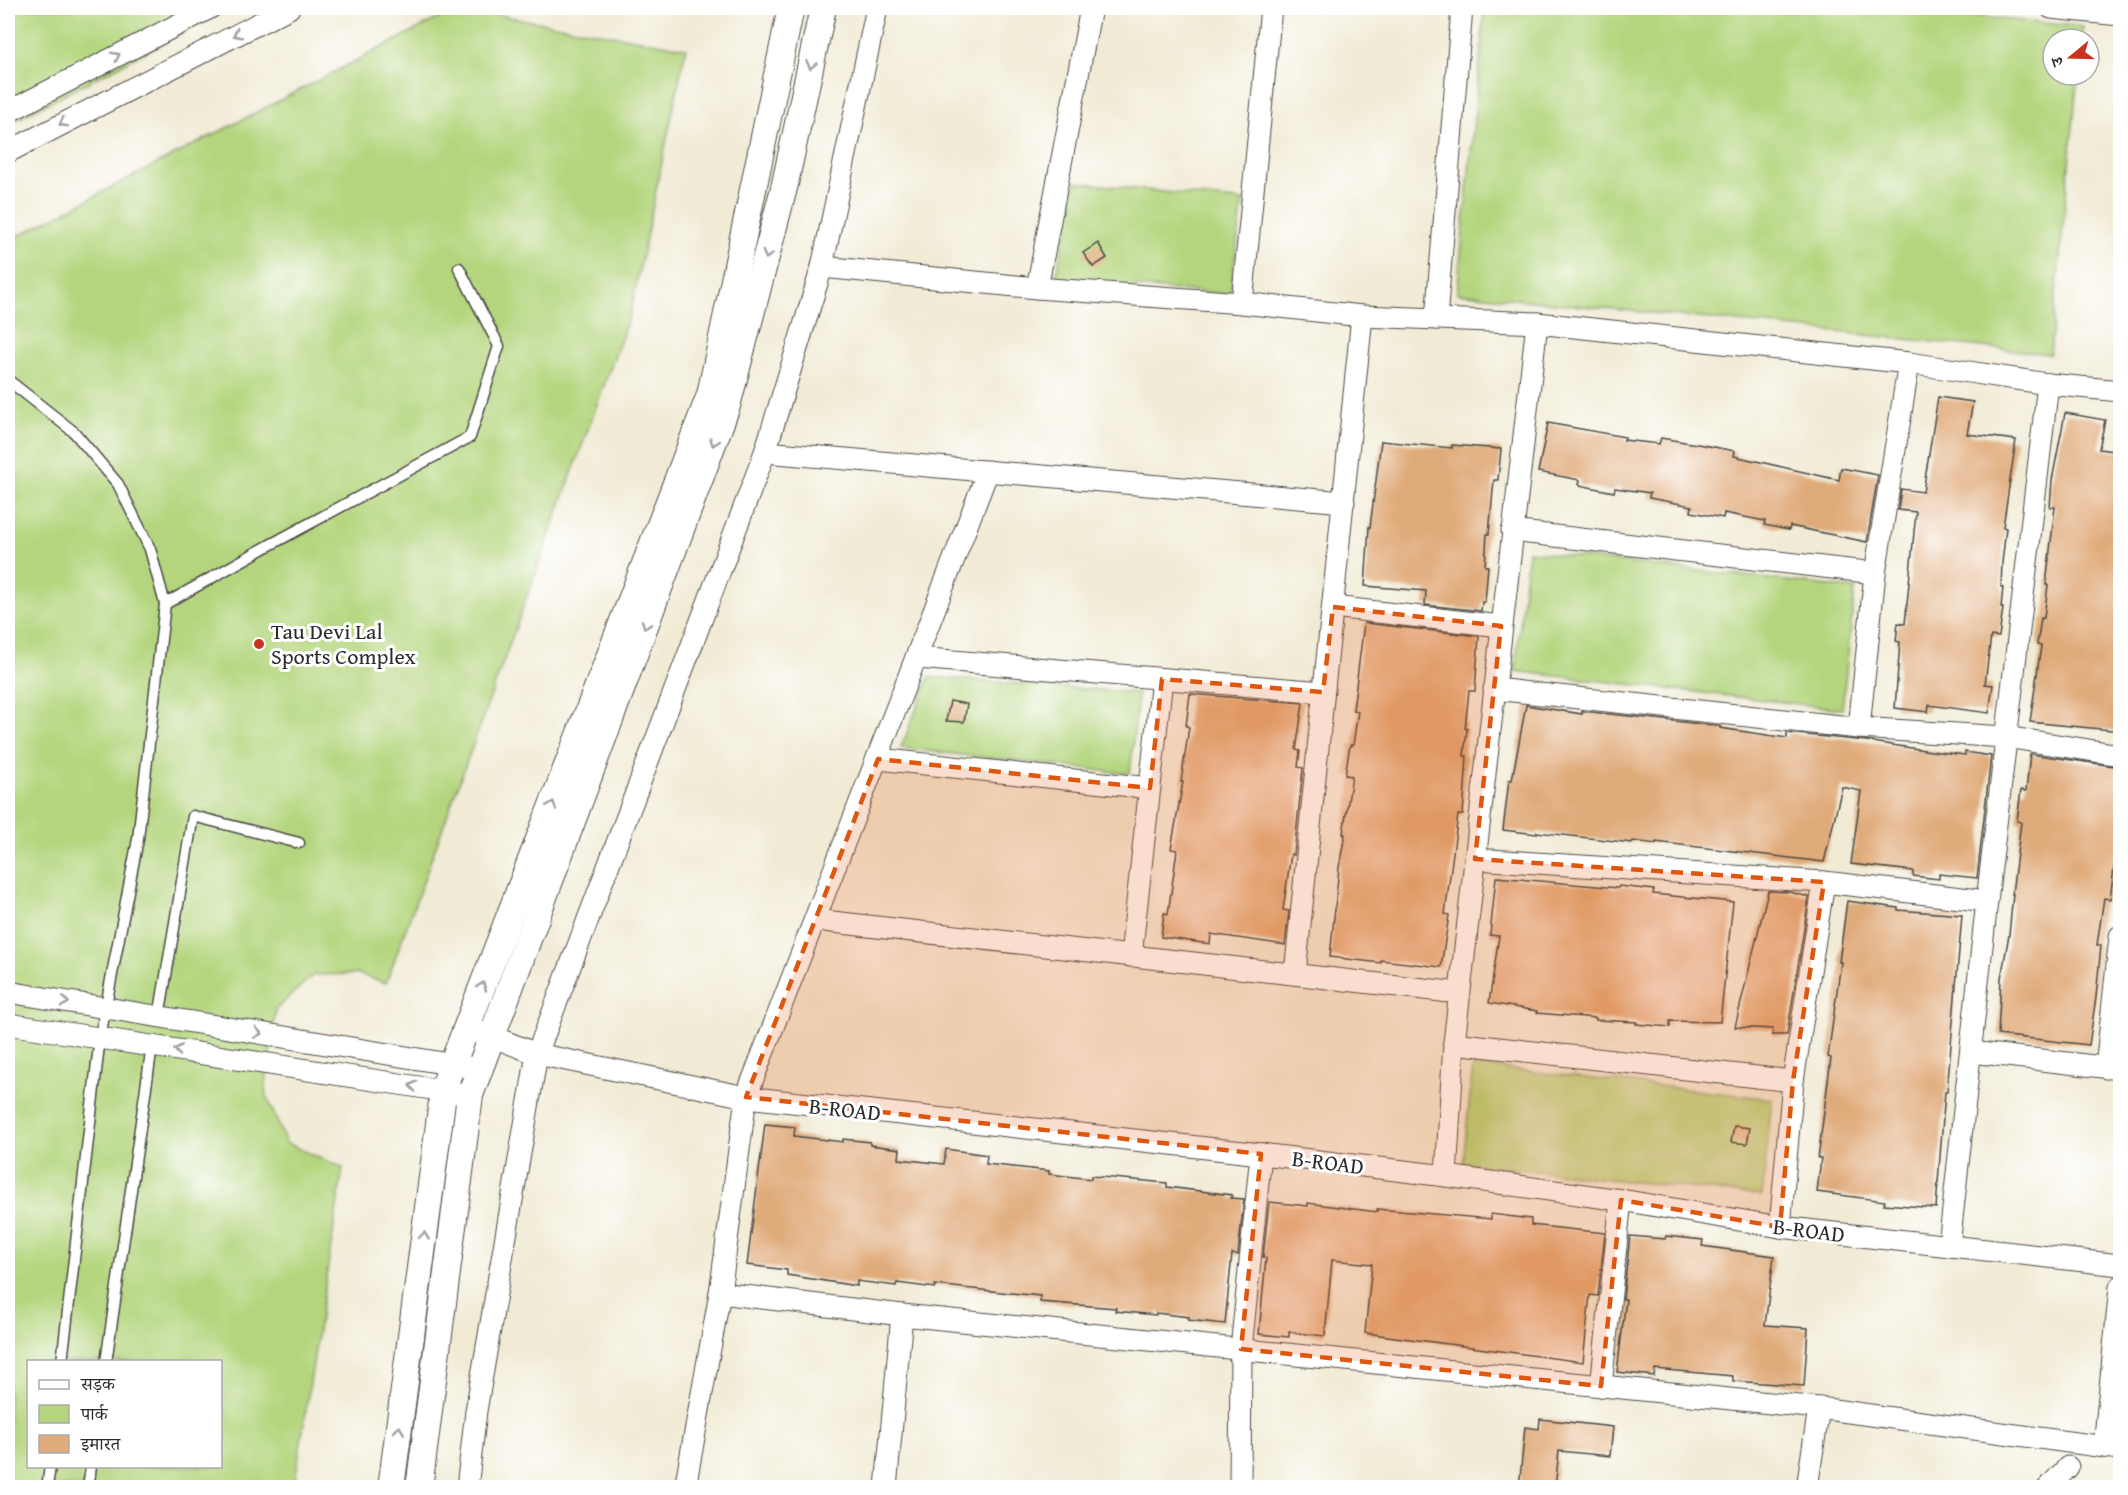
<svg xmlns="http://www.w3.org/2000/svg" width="2128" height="1495" font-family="'Gentium Book Plus','Noto Serif Devanagari',serif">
<rect width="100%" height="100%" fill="#fff"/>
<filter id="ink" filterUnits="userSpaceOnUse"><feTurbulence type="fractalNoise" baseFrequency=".0167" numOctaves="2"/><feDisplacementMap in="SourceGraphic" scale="12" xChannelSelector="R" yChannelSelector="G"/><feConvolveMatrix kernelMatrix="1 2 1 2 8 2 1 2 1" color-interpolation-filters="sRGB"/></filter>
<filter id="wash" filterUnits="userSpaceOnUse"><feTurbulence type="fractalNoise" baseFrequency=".008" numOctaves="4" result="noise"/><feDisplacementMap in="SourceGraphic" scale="24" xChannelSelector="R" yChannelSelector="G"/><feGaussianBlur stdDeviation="1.35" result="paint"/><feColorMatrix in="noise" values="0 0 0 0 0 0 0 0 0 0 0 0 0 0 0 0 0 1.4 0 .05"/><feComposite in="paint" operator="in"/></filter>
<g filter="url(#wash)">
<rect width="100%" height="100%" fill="#f1ebd5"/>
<g fill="#b4d57d" stroke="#708054" stroke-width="1.5" fill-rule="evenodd">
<polygon points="8,8 230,8 8,124"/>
<path d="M458,8L686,48L630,314L386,983L358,974L313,975L276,1009L265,1092L286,1143L343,1168L294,1487H8V241ZM28,1362H220V1466H28Z"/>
<polygon points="1485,8 1892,8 2083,27 2082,39 2053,39 2053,75 2078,75 2050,354 1457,293"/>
<polygon points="1075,182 1243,201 1230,294 1055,281"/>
<polygon points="1528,551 1855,589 1842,709 1515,671"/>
<polygon points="929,677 1138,693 1130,774 901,748"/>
<polygon points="1473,1065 1772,1099 1762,1196 1463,1163"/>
</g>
<g id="blocks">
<g fill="#e0ab7a">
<polygon points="1098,243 1107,258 1093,267 1083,253"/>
<polygon points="1938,397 1973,402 1967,434 2016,440 2003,527 2006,528 2002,563 2001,587 2003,587 2001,608 2003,608 1999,637 1991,636 1985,684 1993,685 1989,713 1929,705 1928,712 1895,708 1900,642 1896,641 1898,623 1905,624 1916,512 1898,510 1901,489 1923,492"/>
<polygon points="2065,413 2105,420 2099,449 2121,452 2121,731 2030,722 2041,646 2037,645 2041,618 2044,618 2048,585 2046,585 2055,507 2050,507 2052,480"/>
<polygon points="1548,423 1625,437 1624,440 1659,444 1661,438 1703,445 1735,451 1734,456 1839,480 1841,468 1878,475 1867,542 1790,526 1789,530 1764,525 1765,521 1724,513 1723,518 1691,512 1692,506 1649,498 1650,493 1615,488 1614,492 1579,485 1580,480 1538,472"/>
<polygon points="1381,441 1452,448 1452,445 1501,449 1498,480 1494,480 1489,534 1487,534 1485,566 1488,566 1485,602 1482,602 1481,611 1425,605 1426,591 1365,586 1369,527 1370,527"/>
<polygon points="1364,623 1479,636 1475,691 1469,691 1465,728 1467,729 1464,756 1467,756 1463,815 1458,815 1445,914 1449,915 1441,967 1381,960 1381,963 1330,957 1339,868 1345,834 1343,834 1352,776 1345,775 1350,745 1353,745 1358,711 1353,710"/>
<polygon points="1190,694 1303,703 1296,750 1300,751 1298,767 1303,768 1294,855 1291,854 1283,910 1289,911 1285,945 1211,934 1210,944 1161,937 1164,913 1168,914 1177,850 1171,849 1183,782 1181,782 1189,727 1186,726"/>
<polygon points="950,701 967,704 964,722 946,721"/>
<polygon points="1526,705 1582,714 1582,711 1720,726 1720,728 1787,738 1787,733 1866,741 1931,751 1965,755 1965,752 1991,756 1977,878 1939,874 1939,879 1913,876 1913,871 1851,864 1861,791 1842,787 1824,862 1656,842 1656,844 1633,841 1632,843 1537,832 1537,834 1503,830 1509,780 1512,780"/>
<polygon points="2030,754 2121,767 2121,854 2116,854 2110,899 2104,898 2097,945 2101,945 2096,997 2089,1045 1998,1035 2001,978 2009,935 2013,894 2012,894 2021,822 2017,821 2021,790 2026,791"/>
<polygon points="1496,877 1618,888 1619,886 1654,890 1653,894 1733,902 1720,1022 1670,1021 1670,1027 1636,1024 1637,1022 1596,1020 1596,1018 1537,1013 1537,1011 1489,1003 1499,936 1490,935"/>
<polygon points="1768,891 1789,892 1809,897 1787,1035 1772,1035 1773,1029 1735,1027"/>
<polygon points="1847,901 1898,908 1898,910 1962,915 1947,1092 1945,1092 1936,1208 1884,1204 1885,1201 1817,1192 1821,1158 1818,1158 1831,1058 1828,1057 1841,962 1839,962"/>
<polygon points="765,1124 795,1127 794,1136 843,1142 843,1139 870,1142 870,1145 900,1149 899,1159 944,1164 946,1149 987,1155 986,1164 1049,1171 1049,1174 1091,1179 1091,1176 1167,1183 1167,1187 1232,1195 1231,1198 1244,1199 1238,1255 1232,1254 1225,1324 1188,1320 1189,1317 1156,1313 1156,1315 1115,1311 1116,1308 1040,1302 1040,1296 935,1285 935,1288 897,1283 896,1286 857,1281 857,1286 787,1275 787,1270 747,1265"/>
<polygon points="1734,1126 1750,1128 1747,1144 1731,1142"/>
<polygon points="1269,1202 1308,1206 1308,1203 1377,1212 1377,1209 1491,1219 1491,1214 1531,1219 1531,1225 1605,1233 1598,1296 1590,1295 1583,1362 1365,1333 1372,1264 1332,1260 1325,1336 1289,1332 1289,1337 1259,1334 1266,1258 1263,1257"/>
<polygon points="1630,1236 1665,1239 1666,1236 1703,1240 1702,1246 1774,1256 1765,1325 1808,1328 1804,1386 1733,1381 1733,1376 1655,1369 1654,1376 1617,1372 1626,1299 1623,1299"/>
<polygon points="1540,1419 1613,1427 1610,1456 1559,1451 1555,1488 1519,1488 1525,1427 1539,1429"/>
</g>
</g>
</g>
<g filter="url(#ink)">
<use href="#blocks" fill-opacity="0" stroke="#494844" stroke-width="1.5"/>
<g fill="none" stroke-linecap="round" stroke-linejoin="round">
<defs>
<g id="service">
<polyline points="8,380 74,432 118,484 150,549 165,604 138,839 100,1037 62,1362"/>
<polyline points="165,604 268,546 470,437 499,346 459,268"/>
<polyline points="159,1017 193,816 299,843"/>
<polyline points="106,1362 152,1046"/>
<polyline points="47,1488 50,1466"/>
<polyline points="88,1488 91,1466"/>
</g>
<g id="minor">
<polyline points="2051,8 2120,15"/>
<polyline points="8,112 210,8"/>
<polyline points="8,152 289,8"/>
<polyline points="822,267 1037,288 1242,303 1362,316 1537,323 1909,363 2048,384 2120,391"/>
<polyline points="1037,288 1091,8"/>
<polyline points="1242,303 1271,8"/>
<polyline points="1436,319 1462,8"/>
<polyline points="765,452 1344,502"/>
<polyline points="1512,531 1875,573"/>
<polyline points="1333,607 1501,626"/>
<polyline points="917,658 1323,692"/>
<polyline points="1494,689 1859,728 2006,737 2120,755"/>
<polyline points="1859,728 1875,573 1909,363"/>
<polyline points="878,759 1150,788"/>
<polyline points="1475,859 1824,882 1987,901"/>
<polyline points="815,920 1459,993"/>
<polyline points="1131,956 1162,679"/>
<polyline points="1295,974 1362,316"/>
<polyline points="8,992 480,1069"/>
<polyline points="8,1024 458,1093"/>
<polyline points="478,1031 537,1054 746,1097 1261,1154 1446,1176 1621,1200 1780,1227 2120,1265"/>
<polyline points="1454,1043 1793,1081"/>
<polyline points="1971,1052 2120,1069"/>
<polyline points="2106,1068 2120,936"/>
<polyline points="1446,1176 1454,1043 1537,323"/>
<polyline points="1780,1227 1793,1081 1824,882"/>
<polyline points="1949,1246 1987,901 2048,384"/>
<polyline points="720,1293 902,1315 1819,1408 2120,1449"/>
<polyline points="1601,1386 1621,1200"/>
<polyline points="2104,1447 2120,1287"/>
<polyline points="467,1488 476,1411 537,1054 765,452 822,267 877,8"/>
<polyline points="685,1488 720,1293 746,1097 988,471"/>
<polyline points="886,1488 902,1315"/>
<polyline points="1240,1488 1241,1349 1261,1154"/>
<polyline points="1807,1488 1819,1408"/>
<polyline points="2048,1488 2068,1467"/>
</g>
<g id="tertiary">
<polyline points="391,1488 444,1086 710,395 791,8"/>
<polyline points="419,1488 470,1095 727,406 784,188 823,8"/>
</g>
</defs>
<use href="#service" stroke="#494844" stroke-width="13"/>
<use href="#minor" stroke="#494844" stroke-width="23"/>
<use href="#tertiary" stroke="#494844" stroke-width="28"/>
<use href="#service" stroke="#fff" stroke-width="10"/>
<use href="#minor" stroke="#fff" stroke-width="21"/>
<use href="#tertiary" stroke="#fff" stroke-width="26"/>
</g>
<defs><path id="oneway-chevron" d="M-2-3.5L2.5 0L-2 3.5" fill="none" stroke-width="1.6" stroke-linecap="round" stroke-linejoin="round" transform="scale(1.5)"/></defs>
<g stroke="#a0a0a0">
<use href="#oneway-chevron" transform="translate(237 34) rotate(153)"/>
<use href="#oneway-chevron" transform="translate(116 56) rotate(-27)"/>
<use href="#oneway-chevron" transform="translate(811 65) rotate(102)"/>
<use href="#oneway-chevron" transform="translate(63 123) rotate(153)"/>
<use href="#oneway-chevron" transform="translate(767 255) rotate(105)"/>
<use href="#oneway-chevron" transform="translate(714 442) rotate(110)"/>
<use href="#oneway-chevron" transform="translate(646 625) rotate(110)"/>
<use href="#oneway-chevron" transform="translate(552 805) rotate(-69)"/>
<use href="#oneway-chevron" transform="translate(482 986) rotate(-69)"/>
<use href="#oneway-chevron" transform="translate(65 1002) rotate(9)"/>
<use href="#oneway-chevron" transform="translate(258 1033) rotate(9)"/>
<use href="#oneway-chevron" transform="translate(178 1050) rotate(-171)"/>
<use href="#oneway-chevron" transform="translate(413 1086) rotate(-171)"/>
<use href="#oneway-chevron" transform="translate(424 1236) rotate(-83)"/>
<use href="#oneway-chevron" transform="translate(399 1430) rotate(-83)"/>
</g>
</g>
<path fill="#df570e" fill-opacity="0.2" stroke="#df570e" stroke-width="4.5" stroke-dasharray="12 8" stroke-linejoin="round" d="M1333,607L1501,626L1475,859L1824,882L1793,1081L1780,1227L1621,1200L1601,1386L1241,1349L1261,1154L746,1097L878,759L1150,788L1162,679L1323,692Z"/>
<circle fill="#c8321e" stroke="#fff" stroke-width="2" cx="259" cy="644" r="6"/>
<g text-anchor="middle" stroke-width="6" stroke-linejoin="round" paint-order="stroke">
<g font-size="22" fill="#2b2b2b" stroke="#fff" text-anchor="start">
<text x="271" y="639">Tau Devi Lal<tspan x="271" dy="25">Sports Complex</tspan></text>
</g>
<g font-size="22" fill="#2b2b2b" stroke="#fff">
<text transform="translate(845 1109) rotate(6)" y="8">B-ROAD</text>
<text transform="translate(1328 1162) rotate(7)" y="8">B-ROAD</text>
<text transform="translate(1809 1230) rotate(7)" y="8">B-ROAD</text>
</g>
</g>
<rect width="2128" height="1495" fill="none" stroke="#fff" stroke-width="30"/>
<rect x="27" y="1360" width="195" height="108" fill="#ffffff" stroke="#aaaaaa" stroke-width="1.5"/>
<rect x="39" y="1380" width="30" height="9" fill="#ffffff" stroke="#aaaaaa" stroke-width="1.5"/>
<text x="81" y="1390" font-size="18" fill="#2b2b2b">सड़क</text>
<rect x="39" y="1405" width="30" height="18" fill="#b4d57d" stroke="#aaaaaa" stroke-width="1.5"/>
<text x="81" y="1420" font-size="18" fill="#2b2b2b">पार्क</text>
<rect x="39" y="1435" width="30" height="18" fill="#e0ab7a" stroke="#aaaaaa" stroke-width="1.5"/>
<text x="81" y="1450" font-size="18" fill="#2b2b2b">इमारत</text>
<g transform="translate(2071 57) rotate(251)"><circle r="28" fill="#ffffff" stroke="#aaaaaa" stroke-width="1.5"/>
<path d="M0-4.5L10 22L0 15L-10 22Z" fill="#c8321e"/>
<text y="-9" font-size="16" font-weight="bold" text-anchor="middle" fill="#2b2b2b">उ</text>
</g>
</svg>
